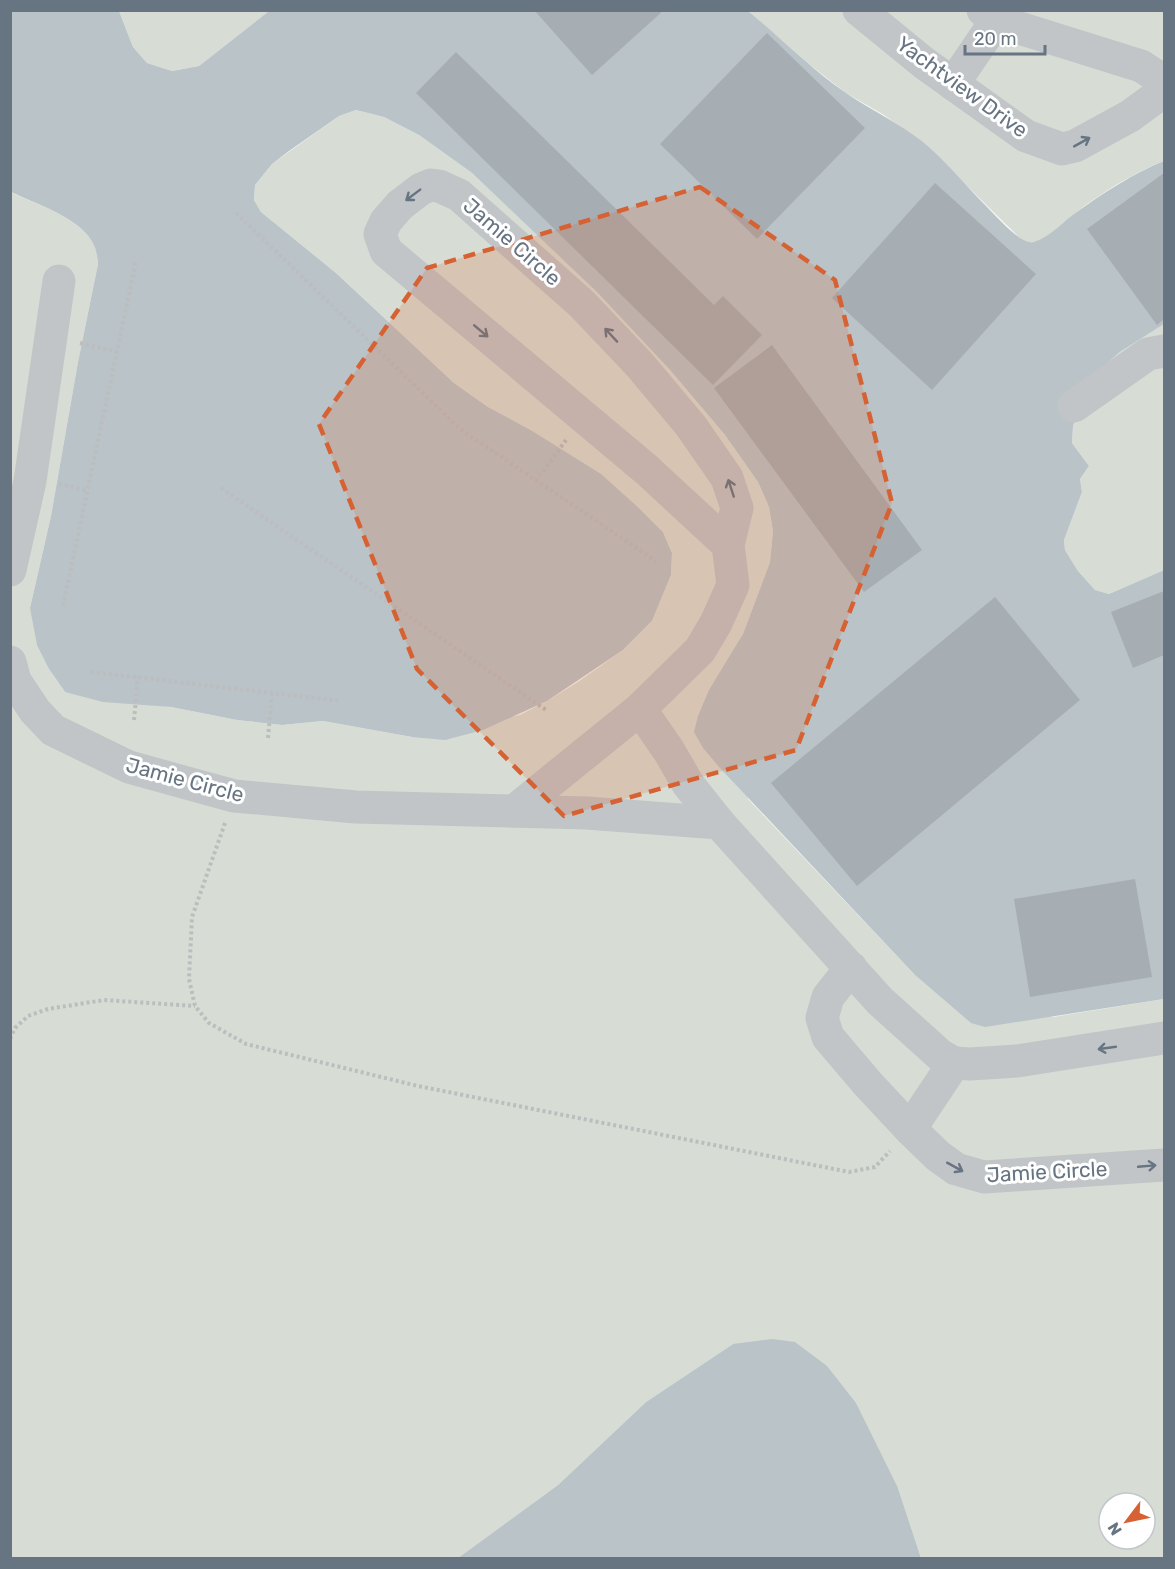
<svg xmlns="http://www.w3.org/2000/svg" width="1175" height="1569" font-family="Rubik,sans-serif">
<rect width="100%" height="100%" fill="#f6f6f3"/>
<g fill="#d7ddd4" fill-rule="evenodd">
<polygon points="119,11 269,11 199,66 172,71 147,63 133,47"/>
<path d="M748,11H1164V161C1133,173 1101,193 1075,213C1062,223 1049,239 1032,242C1030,243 1025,241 1023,241L923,143L884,115L846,93L809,64Z"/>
<path d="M356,110L384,117L419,135L472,173L599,293L670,370L725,435L758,482L769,507L773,531L770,562L743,634L729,660L748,799L914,974L1053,1017L1164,999V1558H921L898,1488L733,1344L646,1402L558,1485L458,1558H11L10,192C34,203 74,216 89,237C96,245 97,254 98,264L78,362L51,516L30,608L49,669L65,692L171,707L237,720L282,725L323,721L412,737L520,715L547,701L578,682L623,650L652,621L671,575L672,553L663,532L641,510L529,429L488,407L454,383L336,273L261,212L254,200L255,185L272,164L339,116ZM1109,1503H1145V1539H1109Z"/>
<polygon points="1164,324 1164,570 1109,594 1095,590 1078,571 1065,550 1064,540 1082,492 1080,479 1089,466 1072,443 1073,426 1078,414 1084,383 1120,352"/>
</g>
<g fill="#bac3c8">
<path d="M10,11H119L133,47L147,63L172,71L199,66L269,11H748C781,38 811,69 846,93C871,110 899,123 923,142C946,161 966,186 987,207C996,216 1021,245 1033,242C1051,237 1063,221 1078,211C1105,192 1134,173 1164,161V324L1120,352L1084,383L1078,414L1073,426L1072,443L1089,466L1080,479L1082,492L1064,540L1065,550L1078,571L1095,590L1109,594L1164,570V999L985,1027L971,1023L914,974L720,768L703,748L694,732L698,716L709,690L743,634L770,562L773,531L769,507L758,482L725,435L670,370L598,293L472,173L419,135L384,117L356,110L339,116L289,151L272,164L255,185L254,200L261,212L336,273L454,383L488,407L529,429L601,474L641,510L663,532L672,553L671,575L652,621L623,650L547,701L483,730L445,740L412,737L323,721L282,725L237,720L171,707L103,702L65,692L49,669L37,645L30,608L51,516L78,362L98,264C97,254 96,246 89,237C74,216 34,203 11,192Z"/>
<polygon points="772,1339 795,1342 827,1366 856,1403 898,1488 921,1558 458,1558 558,1485 646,1402 733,1344"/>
</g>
<g fill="#a7aeb3">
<polygon points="534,10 664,10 592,75"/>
<polygon points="767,33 865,128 757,239 660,144"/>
<polygon points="456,52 714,305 723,296 762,335 713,385 416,93"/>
<polygon points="1164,173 1164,319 1157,325 1087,229"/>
<polygon points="935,183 1036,274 932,390 832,298"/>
<polygon points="772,345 922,550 864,592 714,388"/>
<polygon points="1164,591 1164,655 1133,668 1111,612"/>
<polygon points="995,597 1080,700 857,886 771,783"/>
<polygon points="1135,879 1152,977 1030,997 1014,899"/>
</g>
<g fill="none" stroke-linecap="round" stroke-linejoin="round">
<g stroke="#bbbdbf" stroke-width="4" stroke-dasharray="3 3" stroke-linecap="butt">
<polyline points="236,213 460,429 656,561"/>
<polyline points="80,343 117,352"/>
<polyline points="536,481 566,440"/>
<polyline points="59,484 88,491"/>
<polyline points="221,488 546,710"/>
<polyline points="63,606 136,261"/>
<polyline points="91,672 341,701"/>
<polyline points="134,720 138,677"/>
<polyline points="268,738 272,693"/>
<polyline points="225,823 192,917 189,979 195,1006 209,1023 246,1044 418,1086 849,1172 875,1167 890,1151"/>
<polyline points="10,1039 15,1028 28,1016 48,1009 104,1000 195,1006"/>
</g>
<g stroke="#c1c5c8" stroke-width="33">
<polyline points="859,10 924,63 1026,136 1062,149 1075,146 1130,116 1164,91"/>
<polyline points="983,10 1013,26 1141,66 1164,81"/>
<polyline points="953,84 998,18"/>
<polyline points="1074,406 1148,354 1164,351"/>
<polyline points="10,570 30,481 59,281"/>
<polyline points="10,662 15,681 35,711 53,730 129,767 234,796 356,807 587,813 719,823"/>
<polyline points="640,709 669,751 688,784 719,823 880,1001 940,1055 954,1063 970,1064 1017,1061 1164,1038"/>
<polyline points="514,811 640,709 700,650 716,623 733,585 728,545 737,508 727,478 691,426 639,364 582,304 459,195 439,186 431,185 421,189 400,205 386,221 380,234 386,251 647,470 728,545"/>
<polyline points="851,968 828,997 822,1018 828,1037 868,1084 910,1129 954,1063"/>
<polyline points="910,1129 938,1156 956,1169 984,1177 1164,1165"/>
</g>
</g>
<defs><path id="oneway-shaft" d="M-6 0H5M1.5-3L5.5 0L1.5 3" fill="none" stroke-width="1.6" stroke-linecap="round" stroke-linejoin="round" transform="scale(1.5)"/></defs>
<g stroke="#677482">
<use href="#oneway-shaft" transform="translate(1082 142) rotate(-29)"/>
<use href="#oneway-shaft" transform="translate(413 195) rotate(143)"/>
<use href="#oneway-shaft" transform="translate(481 331) rotate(40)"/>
<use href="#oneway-shaft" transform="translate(611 335) rotate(-133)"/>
<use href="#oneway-shaft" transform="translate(731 488) rotate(-108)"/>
<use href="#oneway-shaft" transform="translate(1107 1048) rotate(172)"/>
<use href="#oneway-shaft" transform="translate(1147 1166) rotate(-5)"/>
<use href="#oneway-shaft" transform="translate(955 1167) rotate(29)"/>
</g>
<path fill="#d66233" fill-opacity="0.2" stroke="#d66233" stroke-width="4.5" stroke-dasharray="12 8" stroke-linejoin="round" d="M700,187L835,280L892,503L796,750L564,816L417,669L319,424L427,268Z"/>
<g text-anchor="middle" stroke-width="6" stroke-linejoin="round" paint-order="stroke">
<g font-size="21" fill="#677482" stroke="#fff">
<text transform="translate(962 87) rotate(36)" y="7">Yachtview Drive</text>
<text transform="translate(512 242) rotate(41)" y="7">Jamie Circle</text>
<text transform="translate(185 780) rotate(15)" y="7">Jamie Circle</text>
<text transform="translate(1047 1172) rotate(-3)" y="7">Jamie Circle</text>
</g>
</g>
<rect width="1175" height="1569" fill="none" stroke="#677482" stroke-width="24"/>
<g transform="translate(1127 1521) rotate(238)"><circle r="28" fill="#ffffff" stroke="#c2c7cd" stroke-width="1.5"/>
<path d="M0-4.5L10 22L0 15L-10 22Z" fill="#d66233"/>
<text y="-9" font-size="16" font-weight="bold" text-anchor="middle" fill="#677482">N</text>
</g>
<path d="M965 45v9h80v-9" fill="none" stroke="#677482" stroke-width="3"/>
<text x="974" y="45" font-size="18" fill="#677482" stroke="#ffffff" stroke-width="4.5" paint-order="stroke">20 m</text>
</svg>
